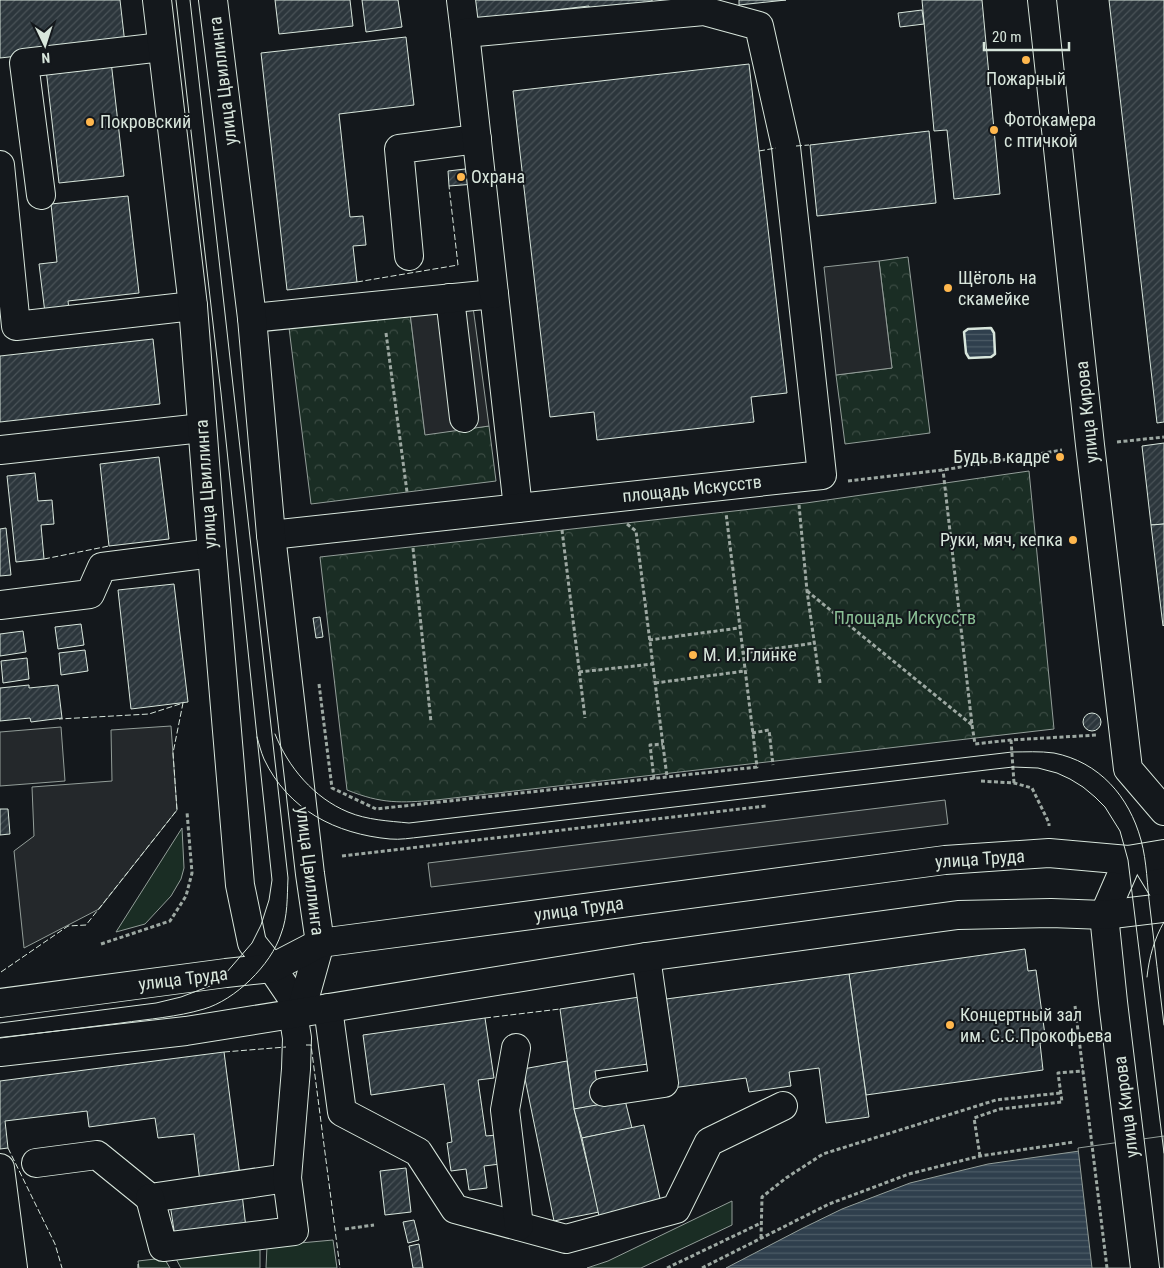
<svg xmlns="http://www.w3.org/2000/svg" width="1164" height="1268" font-family="'Roboto Condensed',sans-serif">
<defs>
<pattern id="park-crowns" width="20" height="18" patternUnits="userSpaceOnUse" patternTransform="scale(1.25)"><rect width="20" height="18" fill="#1a2d24"/><path d="M2 6a3 3 0 1 1 6 0M12 15a3 3 0 1 1 6 0" fill="none" stroke="#3b4b43"/></pattern>
<pattern id="water-rules" width="6" height="5" patternUnits="userSpaceOnUse" patternTransform="scale(1.25)"><rect width="6" height="5" fill="#2f3f4d"/><path d="M0 2.5h6" fill="none" stroke="#4c5b66"/></pattern>
<pattern id="building-hatch" width="6" height="6" patternUnits="userSpaceOnUse" patternTransform="scale(1.25)"><rect width="6" height="6" fill="#2c363c"/><path d="M-1 1l2-2M0 6l6-6M5 7l2-2" fill="none" stroke="#4a5358"/></pattern>
</defs>
<rect width="100%" height="100%" fill="#14181c"/>
<g fill="#1a2d24" stroke="#939e99">
<polygon points="182,828 184,868 181,879 171,896 145,924 116,932"/>
<polygon points="732,1201 732,1225 641,1268 587,1268 608,1261"/>
<polygon points="333,1240 337,1268 266,1268 267,1246"/>
<polygon points="260,1248 260,1268 181,1268 175,1257"/>
<polygon points="164,1258 170,1268 139,1268 138,1261"/>
</g>
<g fill="url(#park-crowns)" stroke="#939e99">
<polygon points="908,257 930,433 845,444 836,375 892,368 879,261"/>
<polygon points="410,313 425,434 489,426 496,481 311,504 289,328"/>
<path d="M1029,471L1054,729L436,800C400,803 382,804 347,790L320,557L806,503Z"/>
</g>
<g fill="#24282b" stroke="#939e99">
<polygon points="879,261 892,368 836,375 824,267"/>
<polygon points="473,307 489,426 425,435 410,313"/>
<polygon points="171,726 177,810 99,909 24,948 14,851 34,836 32,787 112,781 111,730"/>
<polygon points="61,727 65,781 0,786 0,732"/>
<polygon points="945,800 948,824 431,887 428,863"/>
</g>
<g fill="url(#water-rules)" stroke="#939e99">
<polygon points="991,328 994,333 995,354 991,357 969,358 966,353 964,332 968,329"/>
<polygon points="1164,1139 1164,1268 726,1268 803,1228 842,1209 910,1183 988,1164"/>
</g>
<polygon fill="#14181c" stroke="#939e99" points="1164,1136 1164,1268 1092,1268 1078,1148"/>
<g fill="url(#building-hatch)" stroke="#d8e6dc">
<polygon points="0,0 120,0 125,44 0,58"/>
<polygon points="275,0 350,0 353,26 279,34"/>
<polygon points="362,0 398,0 402,27 366,32"/>
<polygon points="474,0 652,0 653,6 590,13 589,6 477,19"/>
<polygon points="739,0 786,0 739,5"/>
<polygon points="922,0 982,0 1000,194 954,199 947,130 934,131"/>
<polygon points="1109,0 1164,0 1164,422 1157,423"/>
<polygon points="922,10 924,24 900,27 898,13"/>
<polygon points="406,37 414,105 339,114 350,217 363,216 366,245 353,246 357,282 287,290 261,53"/>
<polygon points="111,61 124,176 59,183 46,69"/>
<polygon points="749,64 787,393 751,397 754,422 597,440 594,412 550,417 513,91"/>
<polygon points="929,131 936,203 817,216 810,145"/>
<polygon points="474,168 475,184 449,186 448,171"/>
<polygon points="128,196 139,293 68,301 69,310 45,313 39,264 57,262 51,204"/>
<polygon points="153,339 160,404 0,422 0,356"/>
<polygon points="1164,443 1164,524 1151,525 1142,446"/>
<polygon points="159,457 169,539 109,546 100,464"/>
<polygon points="35,473 38,501 52,500 54,524 41,525 44,559 16,562 7,476"/>
<polygon points="1164,524 1164,625 1163,626 1151,525"/>
<polygon points="6,528 11,575 0,576 0,529"/>
<polygon points="174,584 188,702 131,709 118,590"/>
<polygon points="320,617 323,637 316,638 313,618"/>
<polygon points="81,624 84,645 58,649 55,627"/>
<polygon points="23,631 26,652 0,656 0,634"/>
<polygon points="85,650 88,671 61,675 59,653"/>
<polygon points="27,658 29,679 3,683 1,661"/>
<polygon points="29,685 29,688 58,685 62,718 31,722 30,718 0,721 0,688"/>
<circle cx="1092" cy="722" r="9"/>
<polygon points="0,809 8,809 10,834 0,835"/>
<polygon points="1025,949 1028,971 1036,970 1046,1042 1040,1043 1043,1070 866,1095 849,974"/>
<polygon points="849,974 869,1117 826,1123 819,1068 789,1072 791,1086 749,1092 746,1078 672,1088 659,1000"/>
<polygon points="646,996 656,1063 595,1071 600,1105 574,1109 560,1009"/>
<polygon points="485,1018 494,1078 478,1080 486,1136 496,1135 500,1164 484,1166 487,1188 469,1190 466,1169 451,1171 447,1143 452,1142 444,1084 371,1095 363,1035"/>
<polygon points="224,1052 240,1176 200,1182 194,1134 158,1138 155,1118 89,1127 87,1111 5,1121 8,1148 0,1149 0,1081"/>
<polygon points="567,1061 574,1109 599,1212 554,1221 523,1069"/>
<polygon points="625,1100 632,1128 582,1138 574,1109"/>
<polygon points="644,1125 661,1203 599,1216 582,1138"/>
<polygon points="406,1168 411,1212 385,1215 380,1171"/>
<polygon points="242,1194 246,1228 175,1237 170,1204"/>
<polygon points="414,1220 419,1240 408,1243 403,1222"/>
<polygon points="419,1244 423,1268 413,1268 409,1246"/>
</g>
<g fill="none" stroke-linecap="round" stroke-linejoin="round">
<defs>
<g id="minor">
<polyline points="461,0 465,33"/>
<polyline points="1042,0 1090,445 1128,769 1164,811"/>
<polyline points="0,165 16,326 193,306"/>
<polyline points="41,195 24,63 162,47"/>
<polyline points="409,256 399,149 477,139"/>
<polyline points="450,298 464,418"/>
<polyline points="252,318 494,294 518,508"/>
<polyline points="0,450 202,428"/>
<polyline points="271,535 822,475 786,147 759,26 704,11 465,33 494,294"/>
<polyline points="0,605 90,594 102,567 212,553"/>
<polyline points="328,1008 342,1112 418,1152 455,1209 566,1239 676,1209 709,1142 783,1106"/>
<polyline points="516,1048 505,1110 519,1226"/>
<polyline points="604,1092 664,1083 646,957"/>
<polyline points="36,1163 97,1155 150,1198 287,1178"/>
<polyline points="0,1168 13,1268"/>
<polyline points="150,1198 163,1247 294,1231 287,1178 296,1069 297,1038 293,1013"/>
</g>
<g id="major">
<polyline points="157,0 193,306 212,553 240,885 252,943 272,968 301,1011"/>
<polyline points="213,0 252,318 271,535 310,874 320,943 301,1011"/>
<polyline points="1144,858 1164,891"/>
<polyline points="1128,860 1104,915 1113,1002 1145,1268"/>
<polyline points="0,1003 226,973 272,968 320,943 945,860 1049,853 1128,860 1164,854"/>
<polyline points="0,1052 186,1031 646,957 958,915 1051,913 1104,915 1164,908"/>
</g>
</defs>
<use href="#minor" stroke="#d8e6dc" stroke-width="30"/>
<use href="#major" stroke="#d8e6dc" stroke-width="30"/>
<g stroke="#9da8a2" stroke-width="3" stroke-dasharray="4 2.5" stroke-linecap="butt">
<polyline points="386,333 407,492"/>
<polyline points="1117,442 1164,437"/>
<polyline points="848,481 943,470 1062,450"/>
<polyline points="799,505 807,591 820,683"/>
<polyline points="627,524 636,531 667,777"/>
<polyline points="562,530 585,718"/>
<polyline points="413,548 431,722"/>
<polyline points="807,591 972,725 943,470"/>
<polyline points="649,640 739,628"/>
<polyline points="743,653 815,643"/>
<polyline points="579,672 653,664"/>
<polyline points="655,683 745,671"/>
<polyline points="319,684 332,788 376,809 757,767 726,513"/>
<polyline points="972,725 975,744 1011,740 1097,735"/>
<polyline points="752,733 769,730 773,765"/>
<polyline points="1011,740 1014,783"/>
<polyline points="654,779 650,745 663,744"/>
<polyline points="981,781 1014,783 1032,788 1049,823 1049,826"/>
<polyline points="342,856 766,806"/>
<polyline points="101,944 170,921 179,907 186,896 192,873 187,812"/>
<polyline points="1075,1006 1107,1268"/>
<polyline points="980,1156 974,1118 1000,1109 1062,1102 1058,1073 1083,1071"/>
<polyline points="345,1229 374,1225"/>
<polyline points="761,1238 762,1197 786,1178 823,1154 996,1100 1060,1093"/>
<polyline points="667,1268 761,1223"/>
<polyline points="702,1268 829,1204 909,1174 980,1156 1074,1142"/>
</g>
<use href="#minor" stroke="#14181c" stroke-width="28"/>
<use href="#major" stroke="#14181c" stroke-width="28"/>
<g stroke="#d8e6dc" stroke-width="1">
<path d="M275,734C288,767 314,798 348,812C367,820 389,821 409,823L1012,752C1025,752 1040,751 1054,753C1099,762 1129,796 1141,840C1147,862 1147,885 1150,908C1155,947 1159,986 1164,1025"/>
<path d="M257,737C259,744 261,752 264,759C288,810 336,834 390,839C400,840 411,838 421,837L995,769L1013,767L1038,768L1057,773L1070,779L1083,787L1095,797L1105,807L1120,831L1128,860L1164,1153"/>
<path d="M1147,977C1149,958 1154,939 1164,922"/>
<polyline points="0,1023 156,1003 181,997 210,986 226,973 252,943 261,925 269,900 272,880 221,393 176,0"/>
<path d="M0,1038C40,1033 81,1028 121,1023C149,1019 177,1017 204,1009C235,1000 271,965 281,934C288,916 287,897 288,878L190,0"/>
</g>
<g stroke="#d8e6dc" stroke-width="1" stroke-dasharray="6 2.5" stroke-linecap="butt">
<polyline points="796,146 809,145"/>
<polyline points="759,151 776,148"/>
<polyline points="357,282 458,265 449,186"/>
<polyline points="44,559 109,546"/>
<polyline points="1,972 68,926 86,925 177,810 173,753 183,703 149,714 59,719"/>
<polyline points="485,1018 560,1009"/>
<polyline points="306,1045 311,1045 340,1268"/>
<polyline points="224,1052 286,1047"/>
<polyline points="8,1148 55,1244 62,1268"/>
<polyline points="138,1264 138,1268"/>
</g>
<polygon stroke="#d8e6dc" stroke-width="2.5" points="991,328 994,333 995,354 991,357 969,358 966,353 964,332 968,329"/>
</g>
<g fill="#ffb74d" stroke="#14181c" stroke-width="2">
<circle cx="1026" cy="60" r="5"/>
<circle cx="90" cy="122" r="5"/>
<circle cx="994" cy="130" r="5"/>
<circle cx="461" cy="177" r="5"/>
<circle cx="948" cy="288" r="5"/>
<circle cx="1060" cy="457" r="5"/>
<circle cx="1073" cy="540" r="5"/>
<circle cx="693" cy="655" r="5"/>
<circle cx="950" cy="1025" r="5"/>
</g>
<g text-anchor="middle" stroke-width="4" stroke-linejoin="round" paint-order="stroke">
<g font-size="18" fill="#d8e6dc" stroke="#14181c" text-anchor="start">
<text x="1026" y="85" text-anchor="middle">Пожарный</text>
<text x="1004" y="126">Фотокамера<tspan x="1004" dy="21">с птичкой</tspan></text>
<text x="100" y="128">Покровский</text>
<text x="471" y="183">Охрана</text>
<text x="958" y="284">Щёголь на<tspan x="958" dy="21">скамейке</tspan></text>
<text x="1050" y="463" text-anchor="end">Будь в кадре</text>
<text x="1063" y="546" text-anchor="end">Руки, мяч, кепка</text>
<text x="703" y="661">М. И. Глинке</text>
<text x="960" y="1021">Концертный зал<tspan x="960" dy="21">им. С.С.Прокофьева</tspan></text>
</g>
<g font-size="18" fill="#d8e6dc" stroke="#14181c">
<text transform="translate(223 81) rotate(-97)" y="6">улица Цвиллинга</text>
<text transform="translate(1087 412) rotate(-96)" y="6">улица Кирова</text>
<text transform="translate(206 484) rotate(-94)" y="6">улица Цвиллинга</text>
<text transform="translate(692 489) rotate(-6)" y="6">площадь Искусств</text>
<text transform="translate(980 859) rotate(-4)" y="6">улица Труда</text>
<text transform="translate(310 871) rotate(83)" y="6">улица Цвиллинга</text>
<text transform="translate(579 909) rotate(-8)" y="6">улица Труда</text>
<text transform="translate(183 979) rotate(-7)" y="6">улица Труда</text>
<text transform="translate(1126 1107) rotate(-97)" y="6">улица Кирова</text>
</g>
<g font-size="18" fill="#8ac095" stroke="#14181c">
<text x="905" y="624">Площадь Искусств</text>
</g>
</g>
<g transform="translate(45 45) rotate(176)" stroke="#14181c" stroke-width="4" paint-order="stroke">
<path d="M0-4L9 19L0 12L-9 19Z" fill="#d8e6dc"/>
<text y="-8" font-size="14" font-weight="bold" text-anchor="middle" fill="#d8e6dc">N</text>
</g>
<path d="M984 42v8h85v-8" fill="none" stroke="#d8e6dc" stroke-width="2.5"/>
<text x="992" y="42" font-size="15" fill="#d8e6dc" stroke="#14181c" stroke-width="4" paint-order="stroke">20 m</text>
</svg>
